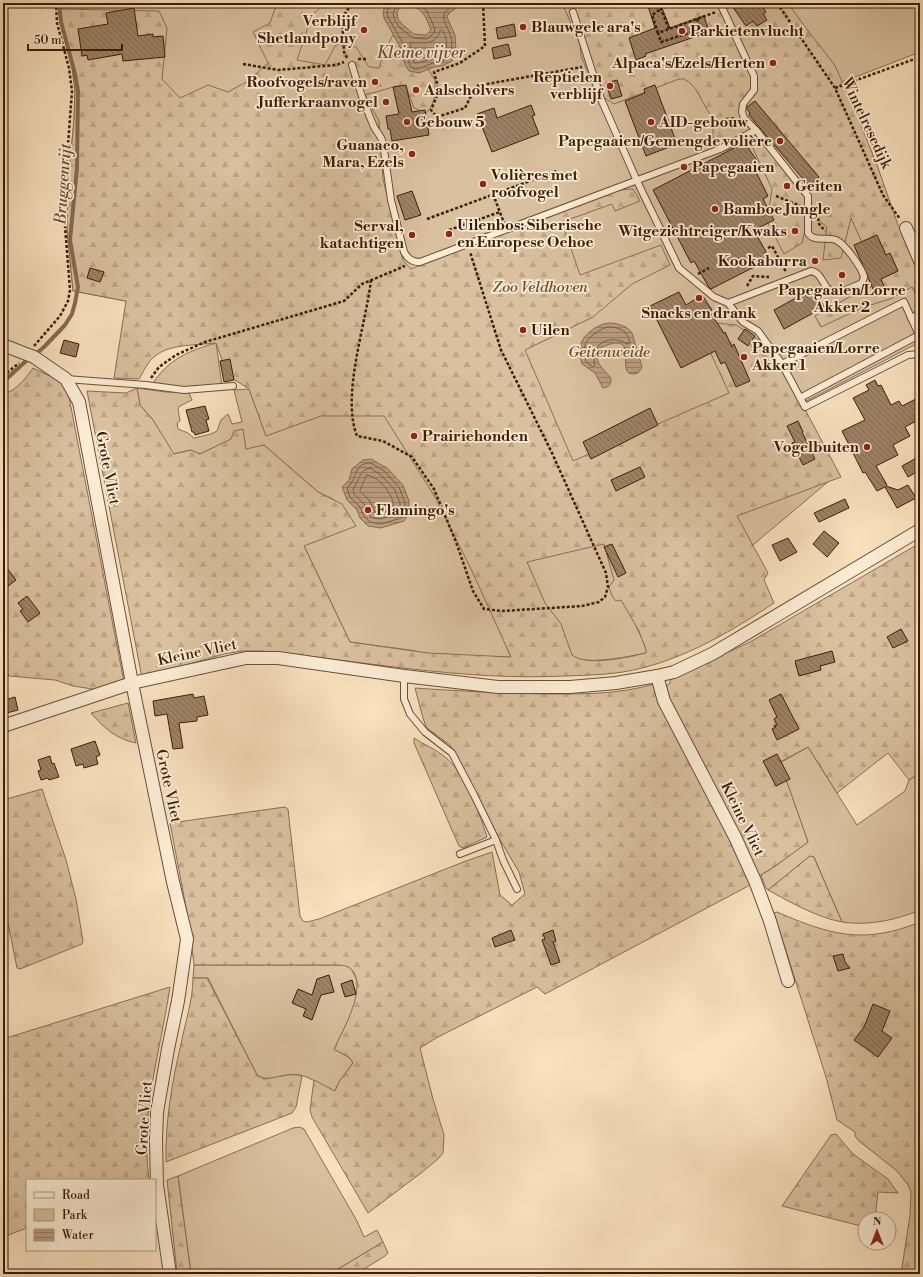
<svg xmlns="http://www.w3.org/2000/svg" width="923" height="1277" font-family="'Libre Bodoni',serif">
<defs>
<pattern id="forest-firs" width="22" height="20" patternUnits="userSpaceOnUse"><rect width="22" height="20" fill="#d9c09f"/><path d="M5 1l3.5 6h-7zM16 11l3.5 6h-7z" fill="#bba587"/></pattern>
<pattern id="water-rules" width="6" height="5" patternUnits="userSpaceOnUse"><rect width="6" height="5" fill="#b99e80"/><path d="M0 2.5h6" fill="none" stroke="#988067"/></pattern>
<pattern id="building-back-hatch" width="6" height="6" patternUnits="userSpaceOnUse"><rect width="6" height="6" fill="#9e8367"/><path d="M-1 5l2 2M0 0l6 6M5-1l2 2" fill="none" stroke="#826b53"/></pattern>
</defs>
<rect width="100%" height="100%" fill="#f9e1be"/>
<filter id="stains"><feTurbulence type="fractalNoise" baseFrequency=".005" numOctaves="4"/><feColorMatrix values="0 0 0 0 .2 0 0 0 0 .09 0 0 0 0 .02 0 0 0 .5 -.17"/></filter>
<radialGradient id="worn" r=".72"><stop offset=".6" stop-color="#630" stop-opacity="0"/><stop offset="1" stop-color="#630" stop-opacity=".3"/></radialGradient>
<g fill="#d9c09f" stroke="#8a6e54">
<path d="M59,3H770L920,303V342L799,405L836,475L709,582L636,626L647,650L646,653C632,656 583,666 573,656C569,653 568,647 566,642L507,649L511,657H420L416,651L350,642L304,546L333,499L318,492L264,445L246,450L232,439L200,454L190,450L173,454L153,420L140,405L137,388L166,392L189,393L192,400L180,406L178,409L180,421L177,423L178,429L188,433L194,438L211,434L217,431L221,420L228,414L232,424L242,422L234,390L249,389L266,435L233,332L126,301L73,291L67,229L68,184L74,120L75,91L72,67L60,20Z"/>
<polygon points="797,3 920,3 920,52 840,83 790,7"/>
<path d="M216,343L222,385L184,387L153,383C169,359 188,351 216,343Z"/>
<path d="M808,747L857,825L905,791L909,780L920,773V910C896,920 869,926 842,922L814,857L810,856L768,890L766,888L761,875L774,867L808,842L780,763Z"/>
<path d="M194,965H345L351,968C353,973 356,977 357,982C360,1001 342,1033 334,1049L350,1058L353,1063L339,1082L335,1091C323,1087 313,1078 300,1075C285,1072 271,1084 257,1075L208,978H193Z"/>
<polygon points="300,1127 304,1129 357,1221 364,1237 377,1230 383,1242 330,1274 191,1274 178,1176 293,1128"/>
</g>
<g fill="url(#forest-firs)" stroke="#8a6e54" fill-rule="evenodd">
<path d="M277,3H325L312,15L297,60L325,65L336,44L356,47L369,67L379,68L384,52L393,35C400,41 403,52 403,61L428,69L435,80V96L431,107L426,113L414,108L407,89L397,86L365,95L379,121L383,179L403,261L411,269L617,190L633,189L640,201L615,211L612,204L562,222L580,275L661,245L670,265L632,284L593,317L525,350L573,461L729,393L696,321L736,325L762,342L774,356L799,398L841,477L737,516L768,573L764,580L774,603C733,630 690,656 642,668C616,675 590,675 564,676C463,681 362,661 262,651H242L224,654L142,678L87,391L126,393L137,388L140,405L153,420L174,454L191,450L200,454L231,439L234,431L243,429L246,449L264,445L318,492L342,504L356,526L304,546L350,642L428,653L511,657L473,573L435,497L384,416H321L266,436L249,389L227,375L216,343C198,345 169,344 155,356C148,361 144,371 139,379L114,378L126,301L73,291L67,229L68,184L74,120L75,91L72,67L60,20L59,9L159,11L167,28L162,79L180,98L208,85L228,92L248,81L268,63L253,32L270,23ZM604,544L614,580L609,587L612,596L616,601L621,600L639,631L646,650V653C628,657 588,667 572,655L561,624L545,603L527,562Z"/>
<polygon points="562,3 788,3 805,27 834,64 850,98 877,165 898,225 919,259 920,265 920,297 912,287 890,299 864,307 821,327 815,316 853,295 880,283 851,218 841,258 823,260 827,227 809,213 802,243 784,254 767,221 772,189 750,142 713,155 713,120 695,88 689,82 684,79 679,79 614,104 597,93 581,56 580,44"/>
<path d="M33,368L54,378L63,385L69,397L124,682L99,690L73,686L55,680L9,676L3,665V394C16,391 25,379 33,368Z"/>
<polygon points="920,543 920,773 909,780 888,753 837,793 808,747 780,762 808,842 774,867 756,878 664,688 670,683 670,679 750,642"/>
<path d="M654,684L752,884L545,994L537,987L436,1038L420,1048L433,1099L444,1135L443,1153L438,1159L421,1173L368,1213L312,1117L310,1110L314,1080L335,1091L339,1082L353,1063L350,1058L334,1049C342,1032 370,984 350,968C346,965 339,965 335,965H194L189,923L170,823L285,807L288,809L300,916L303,921L307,922L319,919L466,861L492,852L500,895L512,905L525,894L519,872L493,828L450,745L432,732L426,727L423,718L415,688C457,691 500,693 542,694C580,694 617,695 654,684Z"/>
<path d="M128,703L136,743C116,739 104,728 91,713Z"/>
<path d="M414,738C424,745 436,749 445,757C468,776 478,810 487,837L463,848L459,846L414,743Z"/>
<polygon points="42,789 66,860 76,899 83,941 82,944 20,969 17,968 3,898 3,800"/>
<path d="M810,856L814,857L816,862L842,922C816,917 792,903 768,890Z"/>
<path d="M777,912C830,935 864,945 920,922V1274H901L910,1215L911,1192L908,1185L897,1171L859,1141L855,1136V1132L837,1120L826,1077L774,913Z"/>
<path d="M193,978H207L257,1075L264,1079C276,1078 290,1072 302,1076L296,1107L292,1113L166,1162C165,1123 172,1082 181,1044C185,1023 193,1000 193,978Z"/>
<path d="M170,987C163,1034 150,1080 147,1127C146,1145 147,1162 149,1180H27V1228L3,1237V1039Z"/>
<polygon points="836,1134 853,1154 888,1179 898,1193 878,1192 875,1219 865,1219 865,1227 782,1206 831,1135"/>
<polygon points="178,1176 191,1274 178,1274 177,1272 167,1180"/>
<polygon points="383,1242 388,1253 385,1256 356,1274 330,1274"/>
</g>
<g fill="url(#water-rules)" stroke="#876a50" fill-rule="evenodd">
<path d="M386,3H457L455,9L449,13L447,17L455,35L456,50L452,61L442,66L434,67L419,73L409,71L405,65L403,53L399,45L384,18L383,12ZM406,5C423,7 425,16 431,30L426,35L414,34L403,25L398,19L397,12L400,7Z"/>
<path d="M613,323C621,325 627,326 632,333L642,367L638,373C610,382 645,328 602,347C590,363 605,368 611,379C611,386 608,387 603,388L595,373L582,364C577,347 580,338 595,328C602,324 606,323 613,323Z"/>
<polygon points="371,459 387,468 403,485 409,501 409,513 404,521 381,528 368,526 360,518 357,510 347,500 342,487 349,480 352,469 363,460"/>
</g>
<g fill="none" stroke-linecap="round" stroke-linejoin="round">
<g stroke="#7a5e44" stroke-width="1">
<path d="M390,3L387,12L388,17L405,47L410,66L414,69H418L433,63L441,62L449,57C452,51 453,41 450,35C449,29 443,23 444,16C444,10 451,9 453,3"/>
<polyline points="398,3 393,13 395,21 400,28 413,38 427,39 434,33 435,29 427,11 417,3"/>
<path d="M442,30C447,36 448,47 445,54C441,56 418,64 414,63L410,43C422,41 434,48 440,31Z"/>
<path d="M608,327C620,327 628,331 630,343L627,344C610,333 589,344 595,365L593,367L586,362C582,349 584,340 596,333C600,330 603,328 608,327Z"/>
<path d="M371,463L384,471L399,487L405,503V511L401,518L381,524L370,522L364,516L360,507L350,497L347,488C348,487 350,485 351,483C358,474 355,463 371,463Z"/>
<path d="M370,468L381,475L395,490L400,503V510L398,513L381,519L372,518L368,513L364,504L354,494L353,489C359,482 359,469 370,468Z"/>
<path d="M367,475C379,476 396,497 393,509L381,513L375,512L369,500L360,491Z"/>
</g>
<g stroke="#876a50" stroke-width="4">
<polyline points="36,354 45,346 65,325 72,314 75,303 78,287 70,240 77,168 78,91 75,74 61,22 59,3"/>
<polyline points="3,382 26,361"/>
</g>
</g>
<g fill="url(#building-back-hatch)" stroke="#3c1d08">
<polygon points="647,3 660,3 670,28 704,16 709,32 645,54 646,56 636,60 629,38 655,28"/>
<polygon points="730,3 760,3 766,12 763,14 767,20 757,26 753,21 746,26"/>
<polygon points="134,8 138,36 153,34 153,37 163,36 165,57 123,61 122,54 88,60 87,55 82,56 78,29 108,24 106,13"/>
<polygon points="514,24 516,36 498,39 496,28"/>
<polygon points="508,44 511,55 494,59 492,48"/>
<polygon points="617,80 622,96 611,99 606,83"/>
<polygon points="406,85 412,112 425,110 429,135 392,141 390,129 388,129 386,116 399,114 393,87"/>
<polygon points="655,85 677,144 646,156 625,101 645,93 644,89"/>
<polygon points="755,101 819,177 809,186 749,115 750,113 747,109 747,107"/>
<polygon points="531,105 535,115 532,116 539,134 492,152 477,114 494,108 497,118"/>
<polygon points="744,142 758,162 753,166 768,196 763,199 774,220 754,230 766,252 764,253 768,260 711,289 708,286 694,261 691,263 653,190 734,148"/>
<polygon points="412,191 421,215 405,220 397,196"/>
<polygon points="877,235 886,255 890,253 898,271 881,279 884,286 874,291 854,245"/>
<polygon points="90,268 104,272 100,282 87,278"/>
<polygon points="814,288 824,307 784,329 774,310"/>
<polygon points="679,292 686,305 702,295 712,310 709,311 724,333 725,332 732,347 734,344 750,381 736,387 725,362 721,364 715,351 681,368 650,306"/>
<polygon points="745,329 755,336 748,346 738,339"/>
<polygon points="64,340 79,344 76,357 60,353"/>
<polygon points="230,359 234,380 224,382 220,361"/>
<polygon points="875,380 878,386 881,385 891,405 899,401 902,406 920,397 920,419 905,427 910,436 893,445 898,455 876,466 887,485 886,486 898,490 908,485 916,498 897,508 885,487 877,491 865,472 863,473 842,431 865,420 853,398 869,390 866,385"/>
<polygon points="205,406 209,419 206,420 209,431 195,435 194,432 192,432 186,410"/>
<polygon points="650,408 658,425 591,459 583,442"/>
<polygon points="798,421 803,432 802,432 815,459 803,465 792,443 795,442 787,426"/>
<polygon points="920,456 920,470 908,477 902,466"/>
<polygon points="640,467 645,477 616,491 611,480"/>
<polygon points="845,499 849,508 819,522 814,513"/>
<polygon points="824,531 839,543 827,557 813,544"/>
<polygon points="788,538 797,552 780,561 772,545"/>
<polygon points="612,544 626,573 618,577 604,547"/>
<polygon points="3,563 16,580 3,590"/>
<polygon points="27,596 40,613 28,622 20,611 23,609 18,603"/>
<polygon points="901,629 908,641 893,648 887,637"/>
<polygon points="832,651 835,662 820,666 821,670 799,676 795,661"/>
<polygon points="193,694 194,698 204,696 208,715 197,717 197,721 179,723 183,748 173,749 167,714 155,716 153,701"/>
<polygon points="781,694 799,729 777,740 772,729 776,727 774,726 777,725 774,719 777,717 769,700"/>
<polygon points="15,697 18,710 3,714 3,704 6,703 5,700"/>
<polygon points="95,741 100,755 96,757 98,764 84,768 83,764 76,766 71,749"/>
<polygon points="777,754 790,779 776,786 763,761"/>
<polygon points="50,756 52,764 54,763 59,777 49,780 48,778 41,780 38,771 41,770 38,760"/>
<polygon points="511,930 515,940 495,947 492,938"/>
<polygon points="553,930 556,941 553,942 560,962 551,965 542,940 545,939 543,934"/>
<polygon points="843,954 845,962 850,968 838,971 833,956"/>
<polygon points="329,975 334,992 321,995 312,1020 303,1016 306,1009 292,1003 298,989 312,995 317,979"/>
<polygon points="352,980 356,994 345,997 341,984"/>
<polygon points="873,1004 890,1011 882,1031 892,1038 878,1057 854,1040 864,1027"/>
</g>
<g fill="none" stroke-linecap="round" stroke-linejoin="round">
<defs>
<g id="lane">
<path d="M720,3L754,76V90L743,104L742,112L744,118L756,130L808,196V233C814,243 827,236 836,240C845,244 862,268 864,277L862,283C854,286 843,293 834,292C822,290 824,273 811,271L728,303"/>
<polyline points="573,12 601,99 637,181 679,268 714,297 728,303 743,322 758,331 782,364 805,407 908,355 920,354"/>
<path d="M352,65C358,86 365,106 374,127C377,133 381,135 383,143L391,200L404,252C408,259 412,262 420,262L720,149L756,130"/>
<polyline points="911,318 920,313"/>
<polyline points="782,364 904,302 919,335 800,398"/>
<polyline points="66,379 146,385 184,390 233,386"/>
<polyline points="404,676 404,699 410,714 425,732 452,753 474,795 496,840 503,860 517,889"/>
<polyline points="460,854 496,840"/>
</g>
<g id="street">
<polyline points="906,228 920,261"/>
<polyline points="3,345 34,357 66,379 79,402 132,683 173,882 187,939 178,1001 168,1049 157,1112 156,1140 157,1185 170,1274"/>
<polyline points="657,676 664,701 735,837 755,881 770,921 788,981"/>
<polyline points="3,726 132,683 246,658 278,658 404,676 498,687 570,687 616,683 657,676 674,672 712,654 920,530"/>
</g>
</defs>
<use href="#lane" stroke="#6b4e36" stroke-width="8"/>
<use href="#street" stroke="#6b4e36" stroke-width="14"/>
<g stroke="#3c1d08" stroke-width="2.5" stroke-dasharray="3 2" stroke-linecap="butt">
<polyline points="483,3 485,46 460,63 434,72 439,91 431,110 437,117 465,108 476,86 582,67"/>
<polyline points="561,3 567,7"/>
<polyline points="777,3 835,88 883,195 900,219"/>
<polyline points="697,19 701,29 661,42 658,33 716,12"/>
<polyline points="669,29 661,9 673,3"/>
<polyline points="658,33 652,15 661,9"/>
<polyline points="347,58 344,52 342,18 348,9 359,3"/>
<polyline points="358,59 366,59"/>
<polyline points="243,64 278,70 336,65 344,62"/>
<polyline points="835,88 920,57"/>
<polyline points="726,119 736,118"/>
<polyline points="812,187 820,180"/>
<polyline points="493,194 504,223"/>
<polyline points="776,196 800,206"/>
<polyline points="818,218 819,224 825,231"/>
<polyline points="427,219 557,171"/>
<polyline points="449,230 500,212"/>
<polyline points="768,248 772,246 786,272"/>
<polyline points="698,274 709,268"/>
<path d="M371,280C366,324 341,396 357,436L383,441L412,457L434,489L456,542L473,591L484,609L502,611L582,606L599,602L605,597L608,587L606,573L552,453L501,350L470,252"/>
<polyline points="747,286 753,276 769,277"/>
<polyline points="34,346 60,316 68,301 70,290 65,226 65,185 72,91 69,68 57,23 56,3"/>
<polyline points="3,376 19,363"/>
<polyline points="151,378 159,367 176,355 205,342 344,301 362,284 405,266"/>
</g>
<use href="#lane" stroke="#fbecd5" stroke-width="6"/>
<use href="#street" stroke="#fbecd5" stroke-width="12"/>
</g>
<g fill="#8f2418" stroke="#fbecd5" stroke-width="1.5">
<circle cx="523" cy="27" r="4"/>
<circle cx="364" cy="30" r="4"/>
<circle cx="682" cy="31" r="4"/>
<circle cx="773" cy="63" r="4"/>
<circle cx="375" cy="82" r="4"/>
<circle cx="610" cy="86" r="4"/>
<circle cx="416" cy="90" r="4"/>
<circle cx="386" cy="102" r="4"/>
<circle cx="407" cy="122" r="4"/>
<circle cx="651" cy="122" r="4"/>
<circle cx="780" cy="141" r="4"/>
<circle cx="412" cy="154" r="4"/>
<circle cx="684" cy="167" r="4"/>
<circle cx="483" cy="184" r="4"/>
<circle cx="787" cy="186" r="4"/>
<circle cx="715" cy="209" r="4"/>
<circle cx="795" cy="231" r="4"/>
<circle cx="449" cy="234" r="4"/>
<circle cx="412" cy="235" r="4"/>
<circle cx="815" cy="261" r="4"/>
<circle cx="842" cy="275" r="4"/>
<circle cx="699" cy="298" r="4"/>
<circle cx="523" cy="330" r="4"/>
<circle cx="744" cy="357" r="4"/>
<circle cx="414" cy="436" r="4"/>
<circle cx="867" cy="447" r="4"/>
<circle cx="368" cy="510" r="4"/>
</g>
<g text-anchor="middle" stroke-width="3.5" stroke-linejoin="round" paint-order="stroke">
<g font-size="15" font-weight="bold" fill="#3c1d08" stroke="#fbecd5" text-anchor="start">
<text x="356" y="26" text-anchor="end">Verblijf<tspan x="356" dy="17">Shetlandpony</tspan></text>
<text x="531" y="32">Blauwgele ara's</text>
<text x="690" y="36">Parkietenvlucht</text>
<text x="765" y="68" text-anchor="end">Alpaca's/Ezels/Herten</text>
<text x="602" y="82" text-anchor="end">Reptielen<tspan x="602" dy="17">verblijf</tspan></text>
<text x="367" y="87" text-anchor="end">Roofvogels/raven</text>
<text x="424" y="95">Aalscholvers</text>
<text x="378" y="107" text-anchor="end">Jufferkraanvogel</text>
<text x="415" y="127">Gebouw 5</text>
<text x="659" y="127">AID-gebouw</text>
<text x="772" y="146" text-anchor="end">Papegaaien/Gemengde volière</text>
<text x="404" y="150" text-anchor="end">Guanaco,<tspan x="404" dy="17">Mara, Ezels</tspan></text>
<text x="692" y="172">Papegaaien</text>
<text x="491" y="180">Volières met<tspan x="491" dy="17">roofvogel</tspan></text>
<text x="795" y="191">Geiten</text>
<text x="723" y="214">Bamboe Jungle</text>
<text x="457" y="230">Uilenbos: Siberische<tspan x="457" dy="17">en Europese Oehoe</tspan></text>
<text x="404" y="231" text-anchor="end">Serval,<tspan x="404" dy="17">katachtigen</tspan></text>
<text x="787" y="236" text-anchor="end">Witgezichtreiger/Kwaks</text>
<text x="807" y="266" text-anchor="end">Kookaburra</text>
<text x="842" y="295" text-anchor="middle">Papegaaien/Lorre<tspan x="842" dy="17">Akker 2</tspan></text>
<text x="699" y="318" text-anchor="middle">Snacks en drank</text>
<text x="531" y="335">Uilen</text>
<text x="752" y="353">Papegaaien/Lorre<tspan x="752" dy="17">Akker 1</tspan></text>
<text x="422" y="441">Prairiehonden</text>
<text x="859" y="452" text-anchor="end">Vogelbuiten</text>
<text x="376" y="515">Flamingo's</text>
</g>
<g font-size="15" fill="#3c1d08" stroke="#fbecd5">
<text transform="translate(867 123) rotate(65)" y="5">Wintelresedijk</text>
<text transform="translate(108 468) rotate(79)" y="5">Grote Vliet</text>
<text transform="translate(197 652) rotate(-12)" y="5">Kleine Vliet</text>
<text transform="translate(169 786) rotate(78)" y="5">Grote Vliet</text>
<text transform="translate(743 819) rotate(64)" y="5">Kleine Vliet</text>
<text transform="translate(144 1118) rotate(-86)" y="5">Grote Vliet</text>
</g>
<g font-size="15" font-style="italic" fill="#6b4e35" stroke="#fbecd5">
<text x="540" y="292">Zoo Veldhoven</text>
<text x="609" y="357">Geitenweide</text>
</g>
<g font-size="16" font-style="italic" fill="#684a32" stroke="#fbecd5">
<text x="421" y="58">Kleine vijver</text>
<text transform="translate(62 184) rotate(-86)" y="6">Bruggenrijt</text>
</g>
</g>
<rect width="923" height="1277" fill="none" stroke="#f9e1be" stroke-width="16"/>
<rect x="4" y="4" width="915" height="1269" fill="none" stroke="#3c1d08" stroke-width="2"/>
<rect x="8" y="8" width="907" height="1261" fill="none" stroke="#3c1d08"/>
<rect x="26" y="1179" width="130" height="72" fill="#fbecd5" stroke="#af9983"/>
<rect x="34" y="1192" width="20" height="6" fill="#fbecd5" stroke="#af9983"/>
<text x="62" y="1199" font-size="12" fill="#3c1d08">Road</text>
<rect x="34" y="1209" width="20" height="12" fill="#d9c09f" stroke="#af9983"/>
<text x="62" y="1219" font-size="12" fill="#3c1d08">Park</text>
<rect x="34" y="1229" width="20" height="12" fill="url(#water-rules)" stroke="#af9983"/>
<text x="62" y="1239" font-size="12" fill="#3c1d08">Water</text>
<g transform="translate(877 1231)"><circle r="19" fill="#fbecd5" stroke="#af9983"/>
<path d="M0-3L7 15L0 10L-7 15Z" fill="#8f2418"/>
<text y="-6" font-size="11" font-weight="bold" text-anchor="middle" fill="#3c1d08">N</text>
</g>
<path d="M28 44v6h94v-6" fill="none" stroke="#3c1d08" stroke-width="2"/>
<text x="34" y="44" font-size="12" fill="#3c1d08" stroke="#fbecd5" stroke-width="3" paint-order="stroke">50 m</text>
<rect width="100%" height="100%" filter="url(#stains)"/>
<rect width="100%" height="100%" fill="url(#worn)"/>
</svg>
